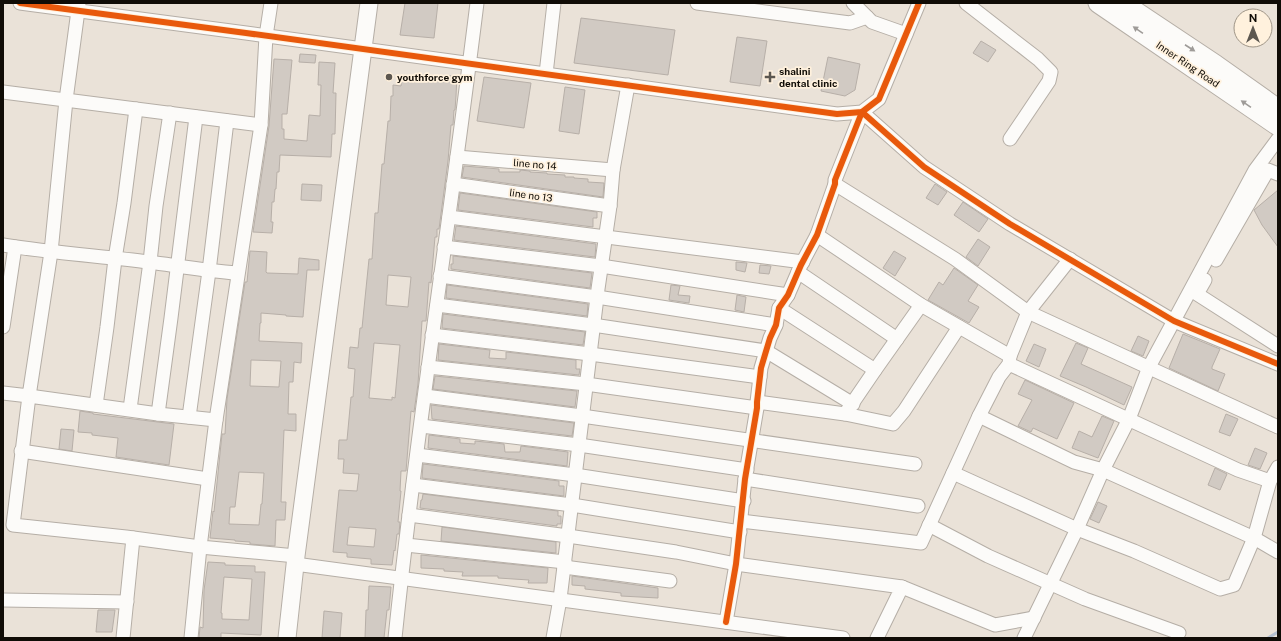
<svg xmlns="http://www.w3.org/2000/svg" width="1281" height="641" font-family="'Public Sans',sans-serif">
<rect width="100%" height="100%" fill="#eae2d8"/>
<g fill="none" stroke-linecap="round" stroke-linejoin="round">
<polyline stroke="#b5c0d0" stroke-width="3" points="1268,638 1278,632"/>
</g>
<g fill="#d1cac3" stroke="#b7afa8" fill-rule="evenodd">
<polygon points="405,3 438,3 434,38 400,35"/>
<polygon points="581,18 675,30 668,75 574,63"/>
<polygon points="737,37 767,41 760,86 730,82"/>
<polygon points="981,41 996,50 988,62 973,53"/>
<polygon points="300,54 316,55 315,63 299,62"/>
<polygon points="828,57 860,64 855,90 845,96 821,91"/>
<polygon points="274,59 292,60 287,114 282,114 282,129 284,129 284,139 307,141 309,115 320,116 321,85 318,85 319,62 335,63 333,93 336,93 335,134 332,134 331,157 280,155 279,172 277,172 276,189 275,189 274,202 272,202 271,222 273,222 272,233 253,232 269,126"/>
<path d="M415,75L457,76L456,96L455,110H454L453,125H451L448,161L439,229H437V237H435L431,283L429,282L426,321H422L418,384L414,412L411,411L406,471H401L400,491H401L398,522H400L399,534H397L395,551L394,550L392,565L371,564V559L347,557V553L333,552L339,490L357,491L359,474L343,473L344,459H338L339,440H347L351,397H353L355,369L348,368L350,347L358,348L360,328H362L369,259H372L375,213H378L382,164H384L388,121H390L391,96H393V85L401,86L402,77L415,78ZM388,275L411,277L408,307L386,305ZM374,343L400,345L395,398L392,397V400L369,398ZM349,527L376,529L374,547L347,545Z"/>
<polygon points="484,77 531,83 524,128 477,121"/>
<polygon points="565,87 585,90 579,134 559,131"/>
<polygon points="464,166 499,169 499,172 520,172 520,170 530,171 530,172 547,173 547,174 565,175 565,177 574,177 574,178 588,179 588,182 604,183 603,197 462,177"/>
<polygon points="302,184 322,185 321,201 301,200"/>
<polygon points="935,184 947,192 938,205 926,198"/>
<polygon points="1278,190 1278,247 1262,225 1254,210"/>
<polygon points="460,193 597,212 597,218 593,218 593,227 458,210"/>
<polygon points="963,202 988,219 979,232 954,215"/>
<polygon points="456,226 596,244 595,257 454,240"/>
<polygon points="978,239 990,247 978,266 966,257"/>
<path d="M250,251L267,252L266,272L267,273L298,274L299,258L319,260V270H307L303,317L286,316V315L261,313V323H260L259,341L302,343L301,363L294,362L293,382H289L288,414H296V431L284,430L281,502H286L285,520H276L275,546L250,544V542L235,541V540L210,538L213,511L214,512L222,434H225L227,399L245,282H247ZM251,360L281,361L279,387L250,386ZM239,472L264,473L262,504H261L259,525L229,524L230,507H235Z"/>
<polygon points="894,251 906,258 895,276 883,268"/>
<polygon points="453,256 592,273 590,288 451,269 451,264 453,264"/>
<polygon points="736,262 747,263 745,272 736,270"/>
<polygon points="760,265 771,266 769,274 759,273"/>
<polygon points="954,268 978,285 968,301 979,307 969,323 928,300 939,282 943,285"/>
<polygon points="447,285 588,304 587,316 446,298"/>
<polygon points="671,285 680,286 678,295 690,296 689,303 669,300"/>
<polygon points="737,295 746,297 744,312 735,310"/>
<polygon points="443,314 585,332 583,345 442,328"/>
<polygon points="1183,334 1220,349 1212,367 1212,369 1225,374 1218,391 1169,368"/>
<polygon points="1138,336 1149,341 1143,356 1131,351"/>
<polygon points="1076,343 1088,348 1081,364 1132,387 1124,405 1086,387 1060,376"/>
<polygon points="439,344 490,350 489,358 506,359 506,352 576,360 576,369 580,369 579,375 438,360"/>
<polygon points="1034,344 1046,349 1039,367 1026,361"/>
<polygon points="435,376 577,391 575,407 433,389"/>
<polygon points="1025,380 1074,403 1057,439 1033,428 1031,432 1018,426 1032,400 1018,394"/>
<polygon points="431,405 574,423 572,436 432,419"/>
<polygon points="80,411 93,413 93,414 174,424 169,465 116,457 118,438 92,435 92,433 78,432"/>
<polygon points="1226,414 1238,419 1230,436 1219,432"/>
<polygon points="1102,416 1114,421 1098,458 1072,448 1079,431 1092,437"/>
<polygon points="61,429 74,430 72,451 59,449"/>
<polygon points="429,435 460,439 460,443 475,444 475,441 504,444 505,452 520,452 521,446 568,452 567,466 428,448"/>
<polygon points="1255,448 1267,453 1260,469 1248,465"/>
<polygon points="423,464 559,481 559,486 564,486 564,496 422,478"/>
<polygon points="1215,468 1227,474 1220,490 1208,485"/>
<polygon points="423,494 558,511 558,516 561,516 561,524 557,524 557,526 420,508 421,500 422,500"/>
<polygon points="1098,502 1107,506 1099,523 1090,519"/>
<polygon points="442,527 556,542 556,553 441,541"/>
<polygon points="421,555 548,568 547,583 528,583 529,580 498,578 498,576 462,576 463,572 444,571 444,569 421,568"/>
<path d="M208,562L225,563V565L255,566V572H265L261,635L221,633V638H199L200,627L203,628L204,590ZM224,577L252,579L249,620L222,619V613H221Z"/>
<polygon points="572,576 658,588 658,598 621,596 621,593 585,589 585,586 572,585"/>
<polygon points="369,586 391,587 389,610 387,610 384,638 365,638 366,610 368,610"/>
<polygon points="98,610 115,610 112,632 96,632"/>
<polygon points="324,611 342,613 340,638 322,638"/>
</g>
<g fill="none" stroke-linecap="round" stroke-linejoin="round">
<defs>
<g id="minor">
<polyline points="20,3 246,33 837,114 862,112 879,99 919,3"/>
<polyline points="271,3 266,36 261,125 216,420 200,547 296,556"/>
<polyline points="697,3 850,23 867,17"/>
<polyline points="853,3 872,22 906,34"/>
<polyline points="966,3 1038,59 1051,72 1049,81 1010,139"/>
<polyline points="546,74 554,3"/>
<polyline points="3,92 261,125"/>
<polyline points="457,157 613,170"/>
<polyline points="453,184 610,206"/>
<polyline points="835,184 955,259 1028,312 1278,427"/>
<polyline points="449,217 803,262"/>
<path d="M3,245C52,253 101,256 149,262C179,266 208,271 237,273"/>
<polyline points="444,247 601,266 788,295"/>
<polyline points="1216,260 1268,170 1278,174"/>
<polyline points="798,272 897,339"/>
<polyline points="440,276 597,297 776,325"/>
<polyline points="1205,280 1197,294 1278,346"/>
<polyline points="437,305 593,325 766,351 853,404"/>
<polyline points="779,308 875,370"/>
<polyline points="3,327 15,247"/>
<polyline points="432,335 590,354 760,377"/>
<polyline points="1010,356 1028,312 1070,259"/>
<polyline points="1009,364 1238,470 1270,481"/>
<polyline points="428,367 586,384 757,408"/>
<polyline points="3,393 29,396 51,252 66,100 79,3"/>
<polyline points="425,396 582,416 915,464"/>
<polyline points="757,402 845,414 875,370 921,305"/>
<polyline points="96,405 107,327 115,259 124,203 136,109"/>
<polyline points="130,409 150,262 156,206 170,113"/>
<polyline points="158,414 171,318 196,117"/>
<polyline points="845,414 893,424 904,411 959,327"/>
<polyline points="979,416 1074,462 1103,470 1254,538 1278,552"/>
<polyline points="189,417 209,271 227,121"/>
<polyline points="421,426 579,445 747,470"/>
<polyline points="21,451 208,479"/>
<polyline points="417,455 575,475 744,501"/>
<polyline points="953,473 1077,529 1134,551 1220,589 1234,585 1254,538 1270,481 1278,467"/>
<polyline points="745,479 918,506"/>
<polyline points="413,485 572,505 740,532"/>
<polyline points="409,515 568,536 676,552 736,564 902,587 877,638"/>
<polyline points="741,521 921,543 979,416 999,377 1009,364 1010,356 921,305 817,235"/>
<polyline points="929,525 988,556 1085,599 1179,633"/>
<polyline points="406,545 565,562"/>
<polyline points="295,564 843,638"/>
<polyline points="564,567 670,581"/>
<polyline points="902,587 995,625 1034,618"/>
<polyline points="3,600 127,602"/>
<polyline points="726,622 736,564 745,479 757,408 757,402 761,368 770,338 776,325 779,308 788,295 801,265 817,235 835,184 835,180 862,112 924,167 1010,224 1174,321 1278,364"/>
<polyline points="123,638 133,538"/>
<polyline points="191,638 200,547 126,537 13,525 29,396 158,414 216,420"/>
<path d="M395,638C417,426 451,215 477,3"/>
<polyline points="553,638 560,599 598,289 610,206 613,170 628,85"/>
<polyline points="1024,638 1077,529 1103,470 1129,419 1149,367 1255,170 1278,139"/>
</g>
<polyline id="major" points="287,638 296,556 369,3"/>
<g id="highway">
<polyline points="1098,3 1278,126"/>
<polyline points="1123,3 1216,65 1278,109"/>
</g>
</defs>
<use href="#minor" stroke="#b5aea6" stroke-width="15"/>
<use href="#major" stroke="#b5aea6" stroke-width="19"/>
<use href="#highway" stroke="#b5aea6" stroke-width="21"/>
<use href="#minor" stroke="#fcfbf9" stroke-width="13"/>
<use href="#major" stroke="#fcfbf9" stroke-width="17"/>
<use href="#highway" stroke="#fcfbf9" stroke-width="19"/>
<defs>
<g id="cycleway">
<polyline points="20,3 246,33 837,114 862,112 879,99 919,3"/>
<polyline points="726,622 736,564 745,479 757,408 757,402 761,368 770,338 776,325 779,308 788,295 801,265 817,235 835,184 835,180 862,112 924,167 1010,224 1174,321 1278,364"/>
</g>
</defs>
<use href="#cycleway" stroke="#fff1dd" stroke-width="8"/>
<use href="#cycleway" stroke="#e8590c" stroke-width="6"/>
</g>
<defs><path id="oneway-solid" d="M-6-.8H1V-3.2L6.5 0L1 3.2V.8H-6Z"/></defs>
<g fill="#9e9b98">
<use href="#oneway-solid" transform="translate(1138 30) rotate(-146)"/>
<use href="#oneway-solid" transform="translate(1190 48) rotate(33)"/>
<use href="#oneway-solid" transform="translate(1246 104) rotate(-146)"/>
</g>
<g fill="#5c5750" stroke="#fff1dd" stroke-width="1.5">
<circle cx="389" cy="77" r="4"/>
<path d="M768 71h4v4h4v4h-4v4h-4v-4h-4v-4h4z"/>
</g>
<g text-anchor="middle" stroke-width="3.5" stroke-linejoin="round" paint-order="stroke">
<g font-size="10" fill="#100c06" stroke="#fff1dd">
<text transform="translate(1188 64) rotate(34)" y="4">Inner Ring Road</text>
<text transform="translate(535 164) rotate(5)" y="4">line no 14</text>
<text transform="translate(531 195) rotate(8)" y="4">line no 13</text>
</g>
<g font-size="10" font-weight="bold" fill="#100c06" stroke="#fff1dd" text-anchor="start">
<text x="779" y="75">shalini<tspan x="779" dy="12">dental clinic</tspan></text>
<text x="397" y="81">youthforce gym</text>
</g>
</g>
<rect width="1281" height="641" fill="none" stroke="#100c06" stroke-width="8"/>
<g transform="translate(1253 28)"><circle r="19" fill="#fff1dd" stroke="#9f9587"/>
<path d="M0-3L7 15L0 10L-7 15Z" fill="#5c5750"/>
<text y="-6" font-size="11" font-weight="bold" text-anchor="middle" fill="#100c06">N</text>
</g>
</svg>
